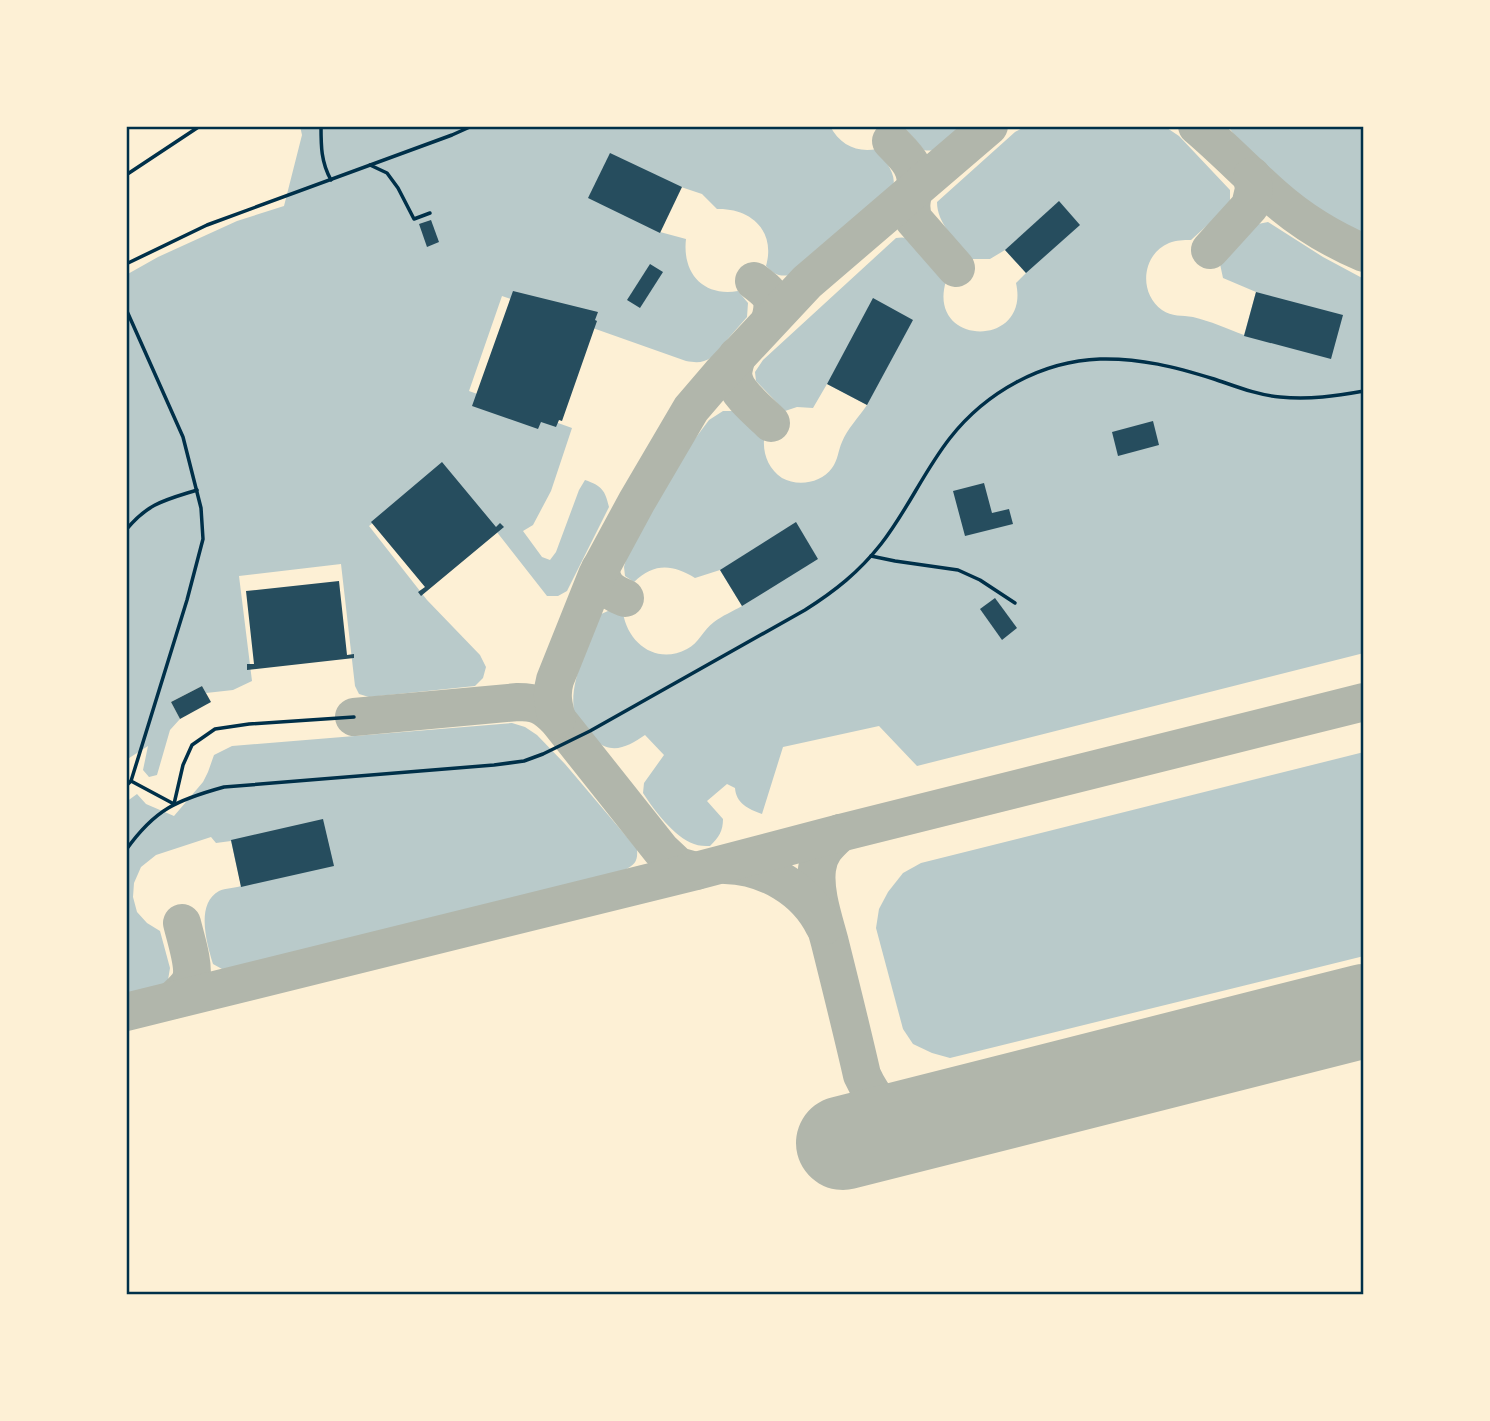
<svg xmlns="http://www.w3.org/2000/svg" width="1490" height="1421" font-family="'PT Sans Narrow',sans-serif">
<rect width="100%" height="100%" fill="#fdf0d5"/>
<g fill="#b9caca">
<path d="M300,126H830C840,145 857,153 877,149C885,161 900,177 891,191L791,275C778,277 774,274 766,266C776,231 751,208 717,209L702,194L681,187L660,232L686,239C682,273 703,297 738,291L748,303L747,317L712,357C703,363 697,363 686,361L502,296L469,391L572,428L551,491L533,525L523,531L542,557L550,560L556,552L579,490L585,480C602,486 605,490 609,507L567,591L558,596H547L445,466L369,526L427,600L480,655L486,667L483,678L475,686L369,697L359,694L355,686L341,564L239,576L252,681L233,690L206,693L202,686L171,702L180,719L170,730L157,775L149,777L143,770L148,746L126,760V275L158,257L237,221L284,206L302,135Z"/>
<path d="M903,126H964C953,136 940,154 924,150Z"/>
<path d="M1026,126H1164L1179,136L1230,190V201L1223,211L1191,240C1183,240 1177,240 1169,243C1142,254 1138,293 1162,310C1172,317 1182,315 1193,317C1210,321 1228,329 1244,335L1256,292L1223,278L1220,264L1258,224L1268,222L1323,257L1364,279V653L917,766L879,726L783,747L762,814C748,809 736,803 735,788L727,784L707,801L723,819C723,831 719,837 710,846C705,846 699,846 694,844C674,837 654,810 643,793L644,783L664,755L645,735C629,746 613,755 596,741C589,735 578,724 575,715C567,685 589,644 599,615L608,611L623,613C628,644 657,665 687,649C699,643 703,630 714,622C722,616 733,611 742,606L720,570L695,578C672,564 654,563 634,582L625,576L624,567L628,552L685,452L709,420L723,411H734L764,440C763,455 769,469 782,478C798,487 821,483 832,468C838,460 838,451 842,442C847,429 859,417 867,405L827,384L813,408L797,407L785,411L756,381L755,372L763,360L896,238C901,237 907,237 912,240C923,248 938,270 946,281C926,347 1031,349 1016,283L1026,273L1005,250L990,259H972C959,243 937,225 937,202L1015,132Z"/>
<path d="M1228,126H1364V235C1318,215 1255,168 1228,126Z"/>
<path d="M512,723L525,727L537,735L565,764L637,849C638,861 635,865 624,870L237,968L222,969L213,964C207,944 195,904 219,891C225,888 235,888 241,886L231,841L216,843L211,837L156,855L141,867L134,883L133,897L137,912L147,923L160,931L170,968L168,980L158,988L126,996V802L137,794L146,804L174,816L203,782L208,772L214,755L232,746Z"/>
<polygon points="1364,752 1364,956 950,1058 932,1053 913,1044 903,1029 876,928 879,909 888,892 903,873 921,863"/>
</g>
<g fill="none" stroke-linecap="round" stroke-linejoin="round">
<g stroke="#b1b6ab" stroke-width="38">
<path d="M1197,126C1223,148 1247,173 1273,196C1300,220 1331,239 1364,253"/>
<path d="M891,141C906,157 917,165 916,188"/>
<path d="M914,190C911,201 910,209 914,220L956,268"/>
<polyline points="1210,250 1250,206 1254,189 1252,176"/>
<path d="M754,281C771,294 776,298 770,320"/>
<path d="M737,356C735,364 732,372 734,379C737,394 760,412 771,423"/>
<path d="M600,569C604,587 608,591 625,598"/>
<path d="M354,717L518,702C536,702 543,705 557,719L661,850L678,866L696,871"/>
<path d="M557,719C553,704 551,694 555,680L597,575L637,501L691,409L721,374L807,282L989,126"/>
<path d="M840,833C828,844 819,852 817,869C814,892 824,920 830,943C841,987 852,1031 862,1075C876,1106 888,1112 918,1124"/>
<path d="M725,865C766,866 806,889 824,926"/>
<path d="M173,1000C179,994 188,988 191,979C195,966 185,936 182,923"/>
<polyline points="126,1012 696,871 840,833 1364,702"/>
</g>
<polyline stroke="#b1b6ab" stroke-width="94" points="843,1143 1364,1011"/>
</g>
<g fill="#264d5e">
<polygon points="610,153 682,187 660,233 588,198"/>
<polygon points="1059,201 1080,225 1026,273 1005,250"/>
<polygon points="431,220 439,242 427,247 419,224"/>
<polygon points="650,264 663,272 640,308 627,300"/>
<polygon points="513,291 598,312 595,320 597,321 562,421 559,420 556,427 541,422 538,429 472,406"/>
<polygon points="1256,292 1343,315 1331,359 1244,336"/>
<polygon points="873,298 913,320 867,405 827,384"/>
<polygon points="1153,421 1159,445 1118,456 1112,432"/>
<polygon points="442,462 496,527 500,523 504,527 421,596 418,592 425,587 371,522"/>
<polygon points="984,483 992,513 1009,509 1013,524 965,536 953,491"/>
<polygon points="796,522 818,559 742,606 720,570"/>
<polygon points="339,581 347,655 354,654 354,658 247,670 247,664 254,664 246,591"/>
<polygon points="995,598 1017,628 1002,640 980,609"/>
<polygon points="202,686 211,702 180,719 171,702"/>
<polygon points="323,819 334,866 241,887 231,840"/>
</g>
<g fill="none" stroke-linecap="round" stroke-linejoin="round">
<g stroke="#003049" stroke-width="3.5">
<path d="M321,126C321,146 321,162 331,180"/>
<polyline points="370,165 387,173 398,188 414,219 430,213"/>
<polyline points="126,175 200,126"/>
<polyline points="126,264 207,225 452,135 472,126"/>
<polyline points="126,309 183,437 201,508 203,539 187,600 131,781 174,804 183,765 192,745 215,729 249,724 354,717"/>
<path d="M126,530C148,503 165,500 197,490"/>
<polyline points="871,556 895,561 958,570 980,580 1015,603"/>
<polyline points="126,786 131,781"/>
<path d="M126,850C155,809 177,800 224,787L494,765L524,761L543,754L590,731L805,610C835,591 859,572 881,544C907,511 924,471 950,438C986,392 1042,361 1100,359C1141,358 1175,367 1214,379C1235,386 1257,395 1280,397C1309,400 1336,396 1364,391"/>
</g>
</g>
<rect width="1490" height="1421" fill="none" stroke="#fdf0d5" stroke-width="256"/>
<rect x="128" y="128" width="1234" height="1165" fill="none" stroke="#003049" stroke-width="2.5"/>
</svg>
